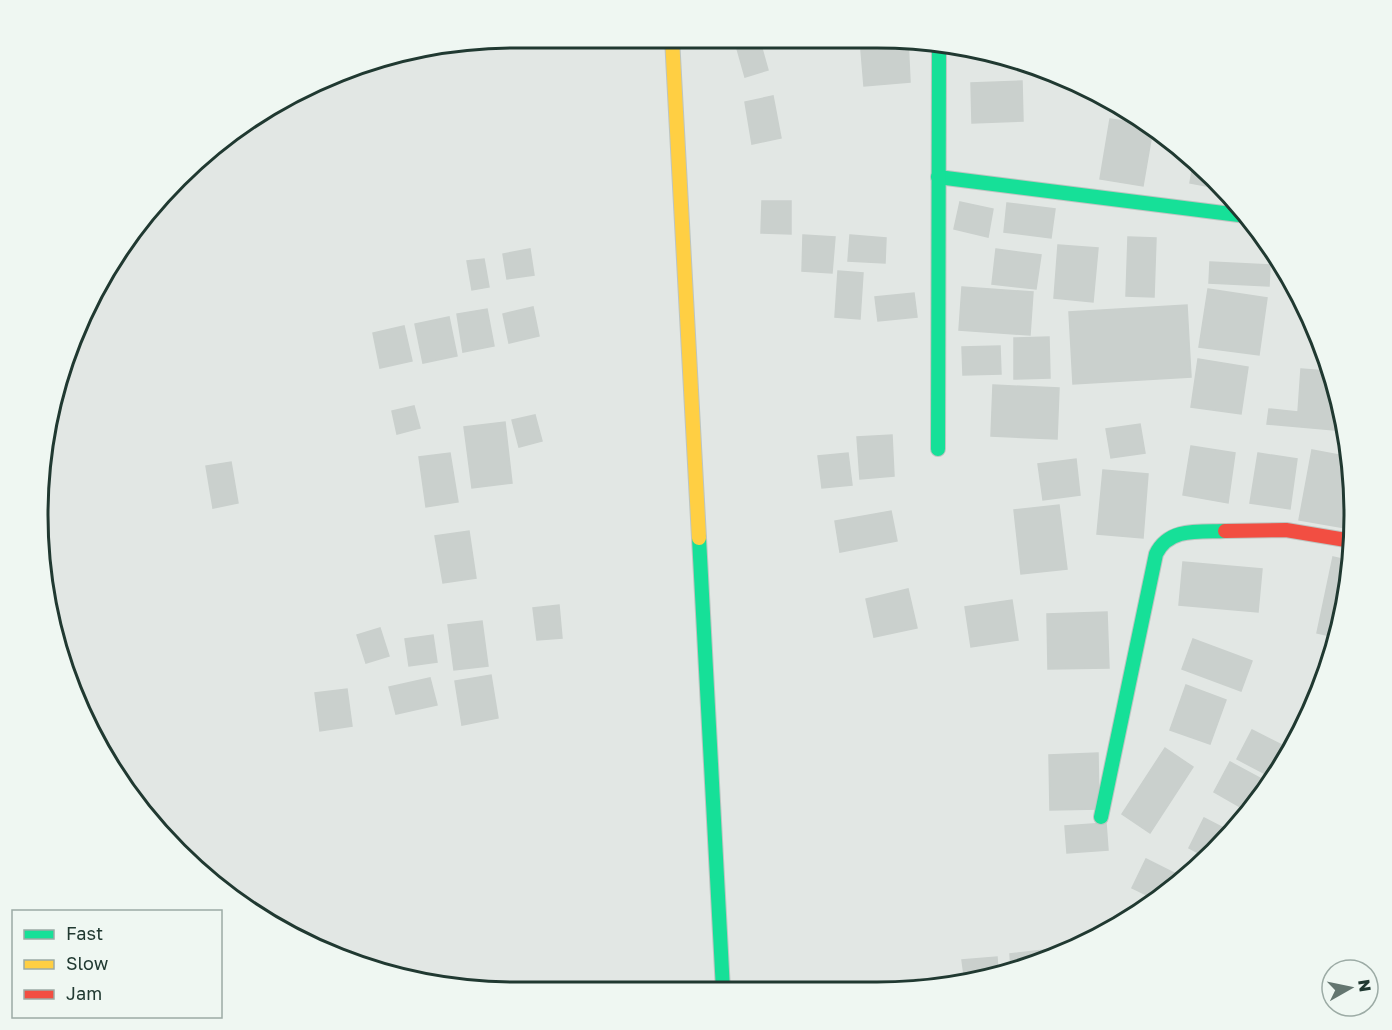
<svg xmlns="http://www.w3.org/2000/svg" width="1392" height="1030" font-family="'Golos Text',sans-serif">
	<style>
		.building { fill: #cad0cd; stroke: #cad0cd; stroke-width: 1.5 }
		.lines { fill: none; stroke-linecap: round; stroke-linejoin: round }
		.fast-casing { stroke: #bdc5c1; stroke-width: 16 }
		.slow-casing { stroke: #bdc5c1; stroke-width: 16 }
		.jam-casing { stroke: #bdc5c1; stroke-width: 16 }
		.fast { stroke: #16e098; stroke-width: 14 }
		.slow { stroke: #ffcf43; stroke-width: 14 }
		.jam { stroke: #f24e42; stroke-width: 14 }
		.rim { fill: none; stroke: #203931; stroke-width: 3 }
	</style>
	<rect width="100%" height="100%" fill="#e2e7e4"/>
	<g class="building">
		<polygon points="734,38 759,38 768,70 745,77"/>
		<polygon points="860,38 908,39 910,82 864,86"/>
		<polygon points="1022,81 1023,121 972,123 971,83"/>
		<polygon points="773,96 781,138 752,144 745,102"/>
		<polygon points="1110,119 1150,125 1153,128 1143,186 1100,179"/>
		<polygon points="1193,165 1217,188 1190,183"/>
		<polygon points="762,201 791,201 791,234 761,233"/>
		<polygon points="960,202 993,209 988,237 954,229"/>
		<polygon points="1007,203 1055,209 1051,238 1004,232"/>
		<polygon points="803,235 835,237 832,273 802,271"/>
		<polygon points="850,235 886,238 885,263 848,261"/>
		<polygon points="1128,237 1156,238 1154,297 1126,296"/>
		<polygon points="1058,245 1098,248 1093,302 1054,298"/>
		<polygon points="530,249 534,275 507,279 503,254"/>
		<polygon points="996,249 1041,255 1036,289 992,284"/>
		<polygon points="484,259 489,287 472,290 467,261"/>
		<polygon points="1210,262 1270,265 1269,286 1209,283"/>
		<polygon points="838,271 863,273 860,319 835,317"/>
		<polygon points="962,287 1033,292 1030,335 959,330"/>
		<polygon points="1208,289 1267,298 1259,355 1199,347"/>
		<polygon points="914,293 917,317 878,321 875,297"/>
		<polygon points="1187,305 1191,377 1073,384 1069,312"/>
		<polygon points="533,307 539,336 509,343 503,314"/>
		<polygon points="487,309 494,346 463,352 457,314"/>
		<polygon points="449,317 457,356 423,363 415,324"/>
		<polygon points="404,326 412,361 380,368 373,333"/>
		<polygon points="1049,337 1050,378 1014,379 1014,338"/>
		<polygon points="1000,346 1001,374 963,375 962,347"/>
		<polygon points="1198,359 1248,367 1241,414 1191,407"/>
		<polygon points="1301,369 1326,371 1325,384 1336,385 1345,431 1267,424 1269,409 1298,412"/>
		<polygon points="993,385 1059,388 1057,439 991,436"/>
		<polygon points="414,406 420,428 397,434 392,411"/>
		<polygon points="535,415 542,441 519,447 512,420"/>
		<polygon points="505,422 512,483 472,488 464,427"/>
		<polygon points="1140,424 1145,453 1111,458 1106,429"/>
		<polygon points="892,435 894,476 860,479 857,437"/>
		<polygon points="1191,446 1235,453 1228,503 1183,495"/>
		<polygon points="1312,450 1349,457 1353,484 1352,529 1299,520"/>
		<polygon points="450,453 458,502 426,507 419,457"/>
		<polygon points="848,453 852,485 822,488 818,456"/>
		<polygon points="1258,453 1297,459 1290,509 1250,503"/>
		<polygon points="1076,459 1080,495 1043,500 1038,464"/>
		<polygon points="231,462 238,503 213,508 206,466"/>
		<polygon points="1103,470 1148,474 1143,538 1097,534"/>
		<polygon points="1059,505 1067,569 1021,574 1014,510"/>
		<polygon points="891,511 897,541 840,552 835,521"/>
		<polygon points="469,531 476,578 443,583 435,536"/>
		<polygon points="1333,557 1351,561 1350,578 1336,637 1317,633"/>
		<polygon points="1183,562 1262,569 1258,612 1179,605"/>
		<polygon points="908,589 917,628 874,637 866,599"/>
		<polygon points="1012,600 1018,640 971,647 965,607"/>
		<polygon points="559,605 562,638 537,640 533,608"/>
		<polygon points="1107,612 1109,668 1048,669 1047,614"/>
		<polygon points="482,621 488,666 454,670 448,625"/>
		<polygon points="380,628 389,656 366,663 357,635"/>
		<polygon points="433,635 437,662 409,666 405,639"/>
		<polygon points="1193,639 1252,661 1241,691 1182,669"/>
		<polygon points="491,675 498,718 462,725 455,681"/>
		<polygon points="430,678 437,705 396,714 389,687"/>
		<polygon points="1186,685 1226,700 1210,744 1170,730"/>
		<polygon points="347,689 352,726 320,731 315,693"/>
		<polygon points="1252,730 1292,750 1273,778 1237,759"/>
		<polygon points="1165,748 1193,767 1150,833 1122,814"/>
		<polygon points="1098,753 1099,809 1050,810 1049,755"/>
		<polygon points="1230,762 1269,783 1249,812 1214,792"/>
		<polygon points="1204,818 1233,833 1206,857 1189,848"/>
		<polygon points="1106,823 1108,850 1067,853 1065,826"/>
		<polygon points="1146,859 1184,878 1167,894 1157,900 1132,888"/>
		<polygon points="1052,949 1053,958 1011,969 1010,954"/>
		<polygon points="997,957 998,973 965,982 962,960"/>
		<polygon points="918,979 919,989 876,989 875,984"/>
	</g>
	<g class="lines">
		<g class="fast-casing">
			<g id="fast">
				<polyline points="938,177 1247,216"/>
				<polyline points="938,449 939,44"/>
				<polyline points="699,538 723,990"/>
				<path d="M1101 817 1156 554C1169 527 1200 532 1225 531"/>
			</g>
		</g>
		<g class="slow-casing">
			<polyline id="slow" points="672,38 699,538"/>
		</g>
		<g class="jam-casing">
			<polyline id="jam" points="1225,531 1286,530 1352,541"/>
		</g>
		<use href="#fast" class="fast"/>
		<use href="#slow" class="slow"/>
		<use href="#jam" class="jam"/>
	</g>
	<path d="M0 0H1392V1030H0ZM515 48H877A467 467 0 0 1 1344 515V515A467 467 0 0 1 877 982H515A467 467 0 0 1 48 515V515A467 467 0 0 1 515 48Z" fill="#eff7f2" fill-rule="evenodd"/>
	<path class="rim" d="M515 48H877A467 467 0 0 1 1344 515V515A467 467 0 0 1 877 982H515A467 467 0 0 1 48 515V515A467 467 0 0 1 515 48Z"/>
	<rect x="12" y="910" width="210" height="108" fill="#eff7f2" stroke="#9caba5" stroke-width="1.5"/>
	<rect x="24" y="930" width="30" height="9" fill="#16e098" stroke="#9caba5" stroke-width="1.5"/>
	<text x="66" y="940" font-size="18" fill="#203931">Fast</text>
	<rect x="24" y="960" width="30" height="9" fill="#ffcf43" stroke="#9caba5" stroke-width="1.5"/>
	<text x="66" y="970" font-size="18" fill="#203931">Slow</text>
	<rect x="24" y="990" width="30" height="9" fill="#f24e42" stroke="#9caba5" stroke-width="1.5"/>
	<text x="66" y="1000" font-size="18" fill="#203931">Jam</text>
	<g transform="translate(1350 988) rotate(81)"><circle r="28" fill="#eff7f2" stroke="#9caba5" stroke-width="1.5"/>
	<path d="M0-4.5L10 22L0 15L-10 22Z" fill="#647670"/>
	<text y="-9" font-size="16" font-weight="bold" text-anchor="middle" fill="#203931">N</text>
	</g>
</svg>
